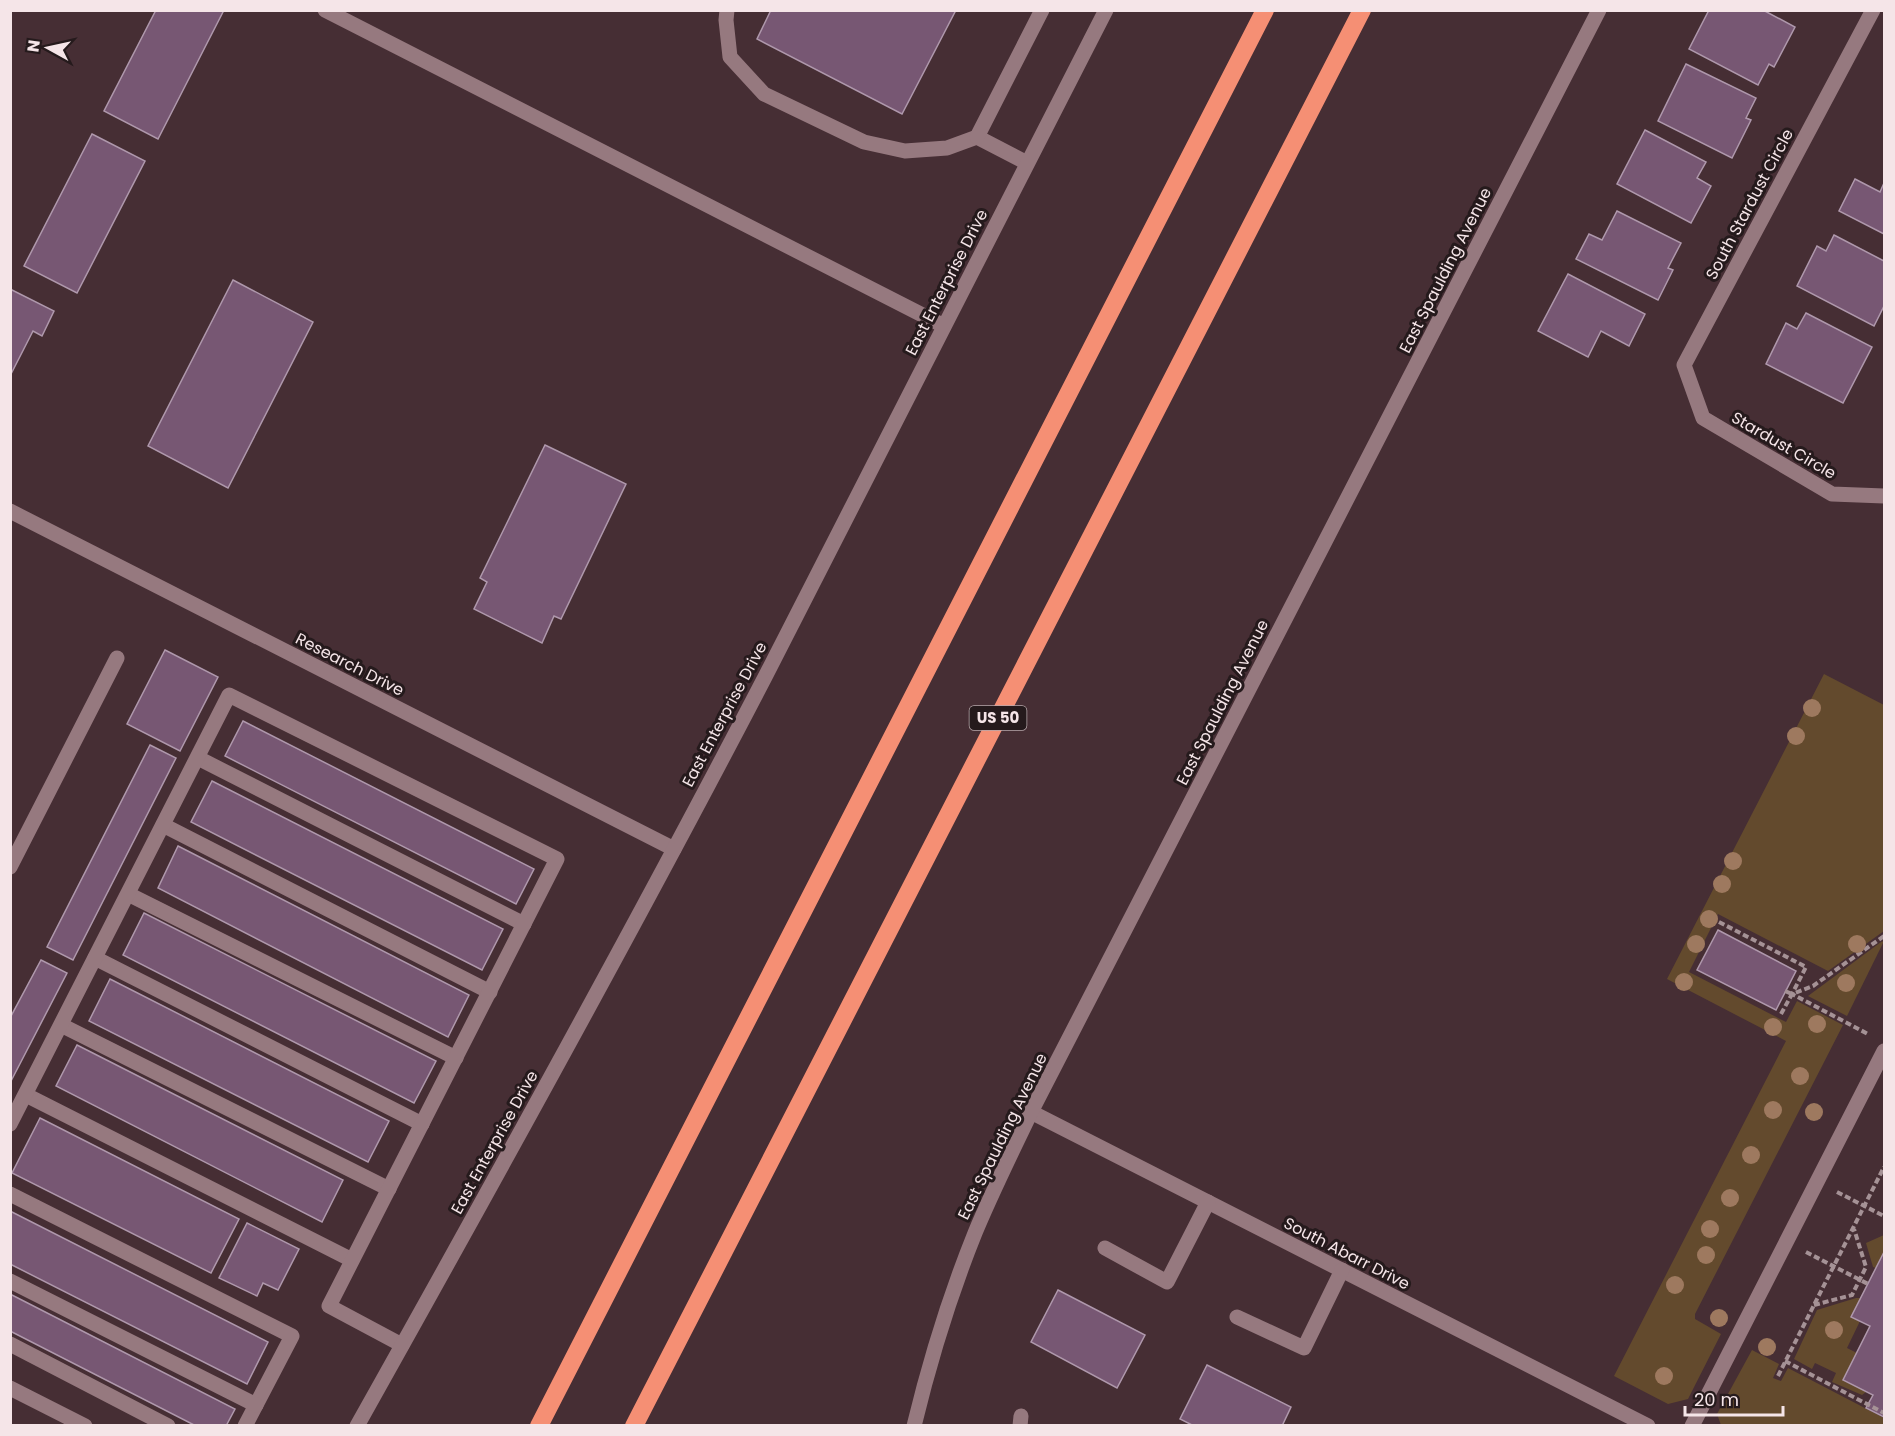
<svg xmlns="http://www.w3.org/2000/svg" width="1895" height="1436" font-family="Poppins,sans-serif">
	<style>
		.green { fill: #634a2d }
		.building { fill: #775773; stroke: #af98ac; stroke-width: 1.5 }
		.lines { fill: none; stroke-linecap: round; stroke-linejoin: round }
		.path { stroke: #a59296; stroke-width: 4; stroke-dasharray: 6 3; stroke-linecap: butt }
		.minor { stroke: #96797f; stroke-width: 15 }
		.highway { stroke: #f58f74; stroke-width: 18 }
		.tree { fill: #9e795f }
		.labels { text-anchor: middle; stroke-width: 6; stroke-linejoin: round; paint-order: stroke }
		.shield { fill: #251a1c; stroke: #b7a8ab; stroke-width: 1.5 }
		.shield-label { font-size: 15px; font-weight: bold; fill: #f5e5e8 }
		.street-label { font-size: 16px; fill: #f5e5e8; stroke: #251a1c }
	</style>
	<rect width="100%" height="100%" fill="#462e34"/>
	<g class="green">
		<polygon points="1824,674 1884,705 1884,931 1828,971 1718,914 1689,972 1786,1022 1797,1001 1843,1025 1695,1314 1695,1319 1721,1334 1688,1399 1668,1404 1614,1376 1786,1041 1667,979"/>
		<polygon points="1884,941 1847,1016 1808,996 1881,942"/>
		<polygon points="1884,1235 1884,1252 1876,1268 1873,1267 1866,1243"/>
		<polygon points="1856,1298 1860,1298 1860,1321 1847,1348 1857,1353 1843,1379 1866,1392 1862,1395 1832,1382 1836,1373 1815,1363 1812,1369 1794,1359 1817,1310"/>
		<polygon points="1752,1350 1779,1364 1773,1378 1781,1381 1788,1368 1884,1418 1884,1425 1721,1425 1717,1414"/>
	</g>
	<g class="building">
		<polygon points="156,10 224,10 158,139 104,111"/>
		<polygon points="771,10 956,10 902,114 757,39"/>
		<polygon points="1709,10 1763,10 1795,27 1774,67 1769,64 1758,85 1689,49"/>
		<polygon points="1686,64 1756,98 1746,118 1751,120 1732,158 1658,121"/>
		<polygon points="1645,130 1706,162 1697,178 1711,186 1691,223 1617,184"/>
		<polygon points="92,134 145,161 77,293 24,266"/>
		<polygon points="1855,179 1880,192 1884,183 1884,234 1839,211"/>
		<polygon points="1617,211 1681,243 1668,268 1673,270 1658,300 1576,259 1589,234 1602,240"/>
		<polygon points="1834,235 1884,261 1884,306 1874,326 1797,286 1817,246 1826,251"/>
		<polygon points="1568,274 1645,314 1629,346 1601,331 1588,357 1538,331"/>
		<polygon points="233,280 313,322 228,488 148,446"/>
		<polygon points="10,289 54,311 42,336 33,331 10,376"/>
		<polygon points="1806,313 1872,347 1843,403 1766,364 1786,323 1797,329"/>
		<polygon points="545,445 626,484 561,619 554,616 542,643 474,609 487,582 480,578"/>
		<polygon points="165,650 218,677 180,751 127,724"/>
		<polygon points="243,721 534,869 516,904 225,756"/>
		<polygon points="150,745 176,758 73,960 47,947"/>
		<polygon points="212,781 503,929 482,970 191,822"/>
		<polygon points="178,846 469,995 448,1037 158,888"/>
		<polygon points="144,913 436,1061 414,1103 123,955"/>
		<polygon points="1718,930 1796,971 1776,1010 1697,970"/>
		<polygon points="41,960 67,973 10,1083 10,1018"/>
		<polygon points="110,979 389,1121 368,1162 89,1021"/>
		<polygon points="77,1045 343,1180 322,1222 56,1086"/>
		<polygon points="40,1118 239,1219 211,1273 12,1173"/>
		<polygon points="10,1211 268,1342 247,1384 10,1264"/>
		<polygon points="247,1223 299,1249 278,1290 263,1283 257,1296 219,1278"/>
		<polygon points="1884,1252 1884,1417 1866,1408 1873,1395 1843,1380 1870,1326 1851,1317"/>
		<polygon points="1058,1290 1145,1335 1117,1388 1031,1342"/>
		<polygon points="10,1294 235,1409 226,1426 196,1426 10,1331"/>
		<polygon points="1207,1365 1291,1407 1282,1426 1194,1426 1180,1419"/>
	</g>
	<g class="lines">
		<g class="path">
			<polyline points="1719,922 1806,967 1792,994 1868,1034"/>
			<polyline points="1785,991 1792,994"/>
			<polyline points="1781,1014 1792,994 1813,986 1884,936"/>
			<polyline points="1837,1192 1884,1216"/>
			<polyline points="1806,1252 1868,1284"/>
			<polyline points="1814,1305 1852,1295 1866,1267 1854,1229"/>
			<polyline points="1785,1361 1884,1413"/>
			<polyline points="1778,1376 1884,1167"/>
		</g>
		<g class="minor">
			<polyline points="325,10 944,326"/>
			<polyline points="727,10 726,20 730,57 764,94 864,142 905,151 947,148 977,137 1027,163"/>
			<polyline points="1873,10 1684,365 1703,418 1832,494 1884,496"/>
			<polyline points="977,137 1042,10"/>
			<polyline points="10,511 674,849"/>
			<polyline points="198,758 524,924"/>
			<polyline points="163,825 490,992"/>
			<polyline points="10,867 117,658"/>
			<polyline points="128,894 456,1058"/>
			<polyline points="95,958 422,1124"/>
			<polyline points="61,1025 389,1189"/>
			<polyline points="26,1095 352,1260"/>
			<polyline points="1031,1112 1648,1426"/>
			<polyline points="10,1124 229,695 557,859 329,1306 402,1345"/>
			<polyline points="10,1194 292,1336 245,1426"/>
			<polyline points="1105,1248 1167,1282 1208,1202"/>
			<polyline points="10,1281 256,1405"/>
			<polyline points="1237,1317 1304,1348 1342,1270"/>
			<polyline points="10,1344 168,1426"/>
			<polyline points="10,1388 85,1426"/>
			<path d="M357 1426C496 1178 634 929 765 677 880 455 992 232 1106 10"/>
			<path d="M914 1426C930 1360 950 1295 975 1233 992 1192 1012 1152 1031 1112L1599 10"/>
			<polyline points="1020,1426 1021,1416"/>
			<polyline points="1692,1426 1884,1051"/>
		</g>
		<g class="highway">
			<polyline points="539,1426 1265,10"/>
			<polyline points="634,1426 1362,10"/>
		</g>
	</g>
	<g class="tree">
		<circle cx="1812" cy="708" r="9"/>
		<circle cx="1796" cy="736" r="9"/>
		<circle cx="1733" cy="861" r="9"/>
		<circle cx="1722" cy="884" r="9"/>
		<circle cx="1709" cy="919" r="9"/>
		<circle cx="1696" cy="944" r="9"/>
		<circle cx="1857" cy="944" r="9"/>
		<circle cx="1684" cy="982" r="9"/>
		<circle cx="1846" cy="983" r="9"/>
		<circle cx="1817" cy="1024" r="9"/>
		<circle cx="1773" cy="1027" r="9"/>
		<circle cx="1800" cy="1076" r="9"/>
		<circle cx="1773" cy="1110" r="9"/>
		<circle cx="1814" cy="1112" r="9"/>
		<circle cx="1751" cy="1155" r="9"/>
		<circle cx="1730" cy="1198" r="9"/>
		<circle cx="1710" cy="1229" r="9"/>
		<circle cx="1706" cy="1255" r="9"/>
		<circle cx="1675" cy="1285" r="9"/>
		<circle cx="1719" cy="1318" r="9"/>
		<circle cx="1834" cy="1330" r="9"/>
		<circle cx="1767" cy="1347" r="9"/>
		<circle cx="1664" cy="1376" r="9"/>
	</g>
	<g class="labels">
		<rect class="shield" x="969.5" y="706" width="57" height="24" rx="4.5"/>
		<g class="shield-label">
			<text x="998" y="723">US 50</text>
		</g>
		<g class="street-label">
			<text transform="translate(1749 204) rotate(-62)" y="6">South Stardust Circle</text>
			<text transform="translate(1445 270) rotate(-63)" y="6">East Spaulding Avenue</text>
			<text transform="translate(946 282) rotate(-63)" y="6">East Enterprise Drive</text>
			<text transform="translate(1784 445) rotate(30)" y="6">Stardust Circle</text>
			<text transform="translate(350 664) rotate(27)" y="6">Research Drive</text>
			<text transform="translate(1222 702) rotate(-63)" y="6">East Spaulding Avenue</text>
			<text transform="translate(724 714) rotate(-62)" y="6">East Enterprise Drive</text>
			<text transform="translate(1002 1136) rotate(-64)" y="6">East Spaulding Avenue</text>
			<text transform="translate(494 1142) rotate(-61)" y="6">East Enterprise Drive</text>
			<text transform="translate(1347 1253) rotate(27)" y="6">South Abarr Drive</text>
		</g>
	</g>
	<rect width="1895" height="1436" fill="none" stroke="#f5e5e8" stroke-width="24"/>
	<g transform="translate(48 48) rotate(278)" stroke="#251a1c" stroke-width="4.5" paint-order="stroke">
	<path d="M0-4.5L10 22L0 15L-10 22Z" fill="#f5e5e8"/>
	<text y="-9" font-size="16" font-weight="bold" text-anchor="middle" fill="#f5e5e8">N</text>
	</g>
	<path d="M1685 1406v9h98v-9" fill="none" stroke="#f5e5e8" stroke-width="3"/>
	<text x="1694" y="1406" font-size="18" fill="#f5e5e8" stroke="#251a1c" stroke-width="4.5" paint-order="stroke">20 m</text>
</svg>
